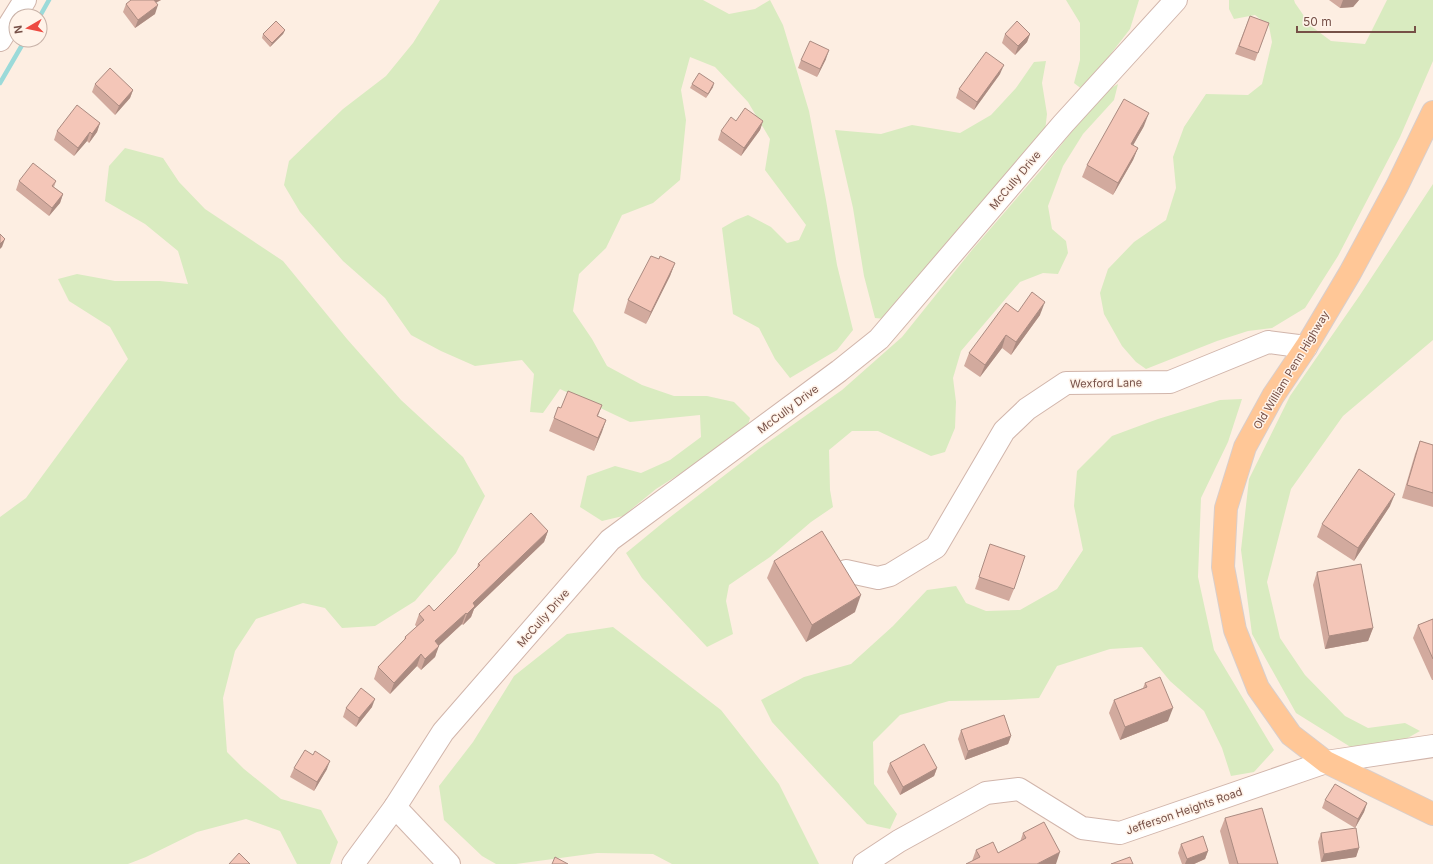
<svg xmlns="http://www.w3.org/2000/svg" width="1433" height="864" font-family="Inter,sans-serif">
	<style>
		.green { fill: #d9ebc0 }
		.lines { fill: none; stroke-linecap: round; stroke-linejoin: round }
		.stream { stroke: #9bdad9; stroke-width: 4.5 }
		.minor-casing { stroke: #d1b5ab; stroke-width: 24 }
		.major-casing { stroke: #d9cecb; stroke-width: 24 }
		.minor { stroke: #fff; stroke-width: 22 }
		.major { stroke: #ffc797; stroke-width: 22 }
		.wall { fill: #d2aa9e }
		.shaded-wall { fill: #ab8b81 }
		.building { fill: #f4c6b8; stroke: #ab8b81 }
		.labels { text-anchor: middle; stroke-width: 3; stroke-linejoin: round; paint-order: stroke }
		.street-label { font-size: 11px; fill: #765047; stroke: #fff3e9 }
	</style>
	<rect width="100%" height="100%" fill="#fdeee2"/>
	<g class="green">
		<polygon points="440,0 703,0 729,14 755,9 770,0 783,25 809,111 826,200 837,265 853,330 837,350 790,378 775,359 759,328 733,314 722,228 736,220 748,215 771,227 787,243 799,240 806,225 765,170 770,139 748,102 715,67 690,57 681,90 686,120 680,180 653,203 622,215 606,248 579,274 573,311 592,339 607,366 642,385 674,396 707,396 734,402 750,418 746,432 656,489 623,516 602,521 580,507 587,476 615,466 641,473 670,460 701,437 700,415 630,422 560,389 543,413 530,412 534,374 522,360 475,366 441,351 411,335 385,298 343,261 300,212 284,185 289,161 343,109 386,76 413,43"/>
		<polygon points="1066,0 1139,0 1130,29 1083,90 1074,83 1080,60 1080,23"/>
		<polygon points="1229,0 1294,0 1295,3 1311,26 1331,41 1365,44 1387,0 1433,0 1433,61 1400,137 1338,256 1305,308 1272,328 1248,331 1217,341 1146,369 1136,362 1122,346 1104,314 1100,293 1108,269 1134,242 1166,220 1176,188 1173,157 1184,127 1206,94 1248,95 1262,84 1272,42 1269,26 1255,15 1234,19 1229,9"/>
		<polygon points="1046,61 1042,83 1047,114 1045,131 885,319 875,318 864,276 853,208 835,130 881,134 912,125 960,133 991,115 1016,88 1034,62"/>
		<polygon points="1118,84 1114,100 1083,134 1063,166 1048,206 1052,229 1066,241 1068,253 1058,274 1043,273 1020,282 961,351 953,378 956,402 955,428 945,452 931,456 878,431 852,431 829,450 830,490 833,507 811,522 770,557 729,585 726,601 733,634 707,647 642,578 626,553 665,521 760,448 842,390 902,337 972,250 1042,169 1081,120 1099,95"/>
		<polygon points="125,148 163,158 179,182 205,209 283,261 347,339 401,400 463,457 485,496 456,553 415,601 375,626 342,628 325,608 303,603 256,619 235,651 223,698 227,752 244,769 281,799 321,810 338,842 330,864 297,864 280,831 246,819 197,832 146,857 128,864 0,864 0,517 26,498 128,359 110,327 69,301 58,279 77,274 115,281 160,281 188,284 178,251 145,224 105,201 109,166"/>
		<polygon points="1433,184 1433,340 1343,416 1291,489 1267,582 1280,638 1305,675 1345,716 1368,728 1405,723 1420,731 1404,740 1357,751 1296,713 1252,634 1241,550 1249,479 1290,396 1360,295"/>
		<polygon points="1242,399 1228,442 1201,498 1198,577 1214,650 1274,750 1254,772 1231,776 1222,748 1204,711 1170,681 1142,647 1110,649 1057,666 1039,698 1005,700 949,701 900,715 873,742 874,784 897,814 890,829 867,824 820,774 772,722 761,700 804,677 851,664 893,626 927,590 956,586 966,603 986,611 1020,610 1057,589 1083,550 1074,506 1077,471 1112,436 1158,419 1220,400"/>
		<polygon points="613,627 721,710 779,784 819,864 672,864 653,854 597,853 516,864 496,864 482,856 444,820 439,786 473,742 514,676 567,634"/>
	</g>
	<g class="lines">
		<g class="stream">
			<polyline points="40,16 49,0"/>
			<polyline points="0,83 25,40"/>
		</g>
		<g class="minor-casing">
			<g id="minor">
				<polyline points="0,40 25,0"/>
				<polyline points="846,571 878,578 890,575 936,547 1004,431 1027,409 1066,383 1170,382 1268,342 1306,347"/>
				<polyline points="395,807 449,864"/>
				<polyline points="353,864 395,807 443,732 610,540 839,371 879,339 1063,124 1176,0"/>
				<polyline points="864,864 899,841 986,793 1019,789 1082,828 1120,833 1326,762 1433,746"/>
			</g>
		</g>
		<g class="major-casing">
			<polyline id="major" points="1433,112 1397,186 1350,273 1306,347 1273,396 1245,447 1226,508 1223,567 1235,630 1258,688 1291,735 1326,762 1433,814"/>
		</g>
		<use href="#minor" class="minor"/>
		<use href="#major" class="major"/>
	</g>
	<g class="wall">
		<polygon points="131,0 161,0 156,3 155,14 135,28 123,12 126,4"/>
		<polygon points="1329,0 1359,0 1353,7 1340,8"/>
		<polygon points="1250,16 1269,23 1255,61 1235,54"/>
		<polygon points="285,30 283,34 270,47 262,38 263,34"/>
		<polygon points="1005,34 1030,34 1027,42 1015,55 1002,43"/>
		<polygon points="826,59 817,77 798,68 801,60"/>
		<polygon points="1000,74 974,110 956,98 959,89"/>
		<polygon points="95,84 133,90 130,98 115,115 92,92"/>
		<polygon points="692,84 713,87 706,98 690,88"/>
		<polygon points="736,121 763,121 760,130 741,156 718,140 721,131"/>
		<polygon points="100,123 97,132 89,143 87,141 74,156 54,140 57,131"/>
		<polygon points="1144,126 1133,145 1138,148 1133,160 1113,195 1082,177 1087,165"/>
		<polygon points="19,181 56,181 54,187 63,194 60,203 49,216 16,190"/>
		<polygon points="659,259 675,263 670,276 646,324 624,313 628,300"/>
		<polygon points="1018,312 1040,315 1011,355 1002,348 980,377 964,366 969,353"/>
		<polygon points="602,405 598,416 606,420 594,451 549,431 554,418 561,408"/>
		<polygon points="1420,441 1433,445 1433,507 1402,498 1415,454"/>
		<polygon points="1390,506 1354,561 1317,537 1322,524"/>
		<polygon points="548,531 544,542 474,609 471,617 463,625 462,624 438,646 435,657 421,670 417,666 390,694 374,679 378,667 404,640 405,637 417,627 415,625 419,614 434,611 477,568 478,564"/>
		<polygon points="986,557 1014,589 1009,601 975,589"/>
		<polygon points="774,561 855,612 806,642 767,578"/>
		<polygon points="1317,572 1373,628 1368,641 1325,649 1313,585"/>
		<polygon points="1433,619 1433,680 1432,680 1413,638 1418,625"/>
		<polygon points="1145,683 1168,721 1120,740 1109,713 1114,700 1143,688"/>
		<polygon points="372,707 356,727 343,717 346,708"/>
		<polygon points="961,730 1011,736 1008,744 965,760 958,739"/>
		<polygon points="890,763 937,768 934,776 900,795 887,772"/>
		<polygon points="294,768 327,769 314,791 290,777"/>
		<polygon points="1325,800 1367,803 1364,812 1355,828 1322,808"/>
		<polygon points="1225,818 1278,864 1229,864 1220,831"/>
		<polygon points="1023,833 1056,864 972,861 976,850 998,853 1020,842"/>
		<polygon points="1321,833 1359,848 1356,857 1321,862 1318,842"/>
		<polygon points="1181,844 1208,851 1205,859 1194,864 1182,864 1178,853"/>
	</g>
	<g class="shaded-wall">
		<polygon points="150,0 161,0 148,6"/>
		<polygon points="1343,0 1359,0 1353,7 1340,8"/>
		<polygon points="158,5 155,14 135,28 138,20"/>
		<polygon points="285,30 283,34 270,47 272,43"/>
		<polygon points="1030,34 1027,42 1015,55 1018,46"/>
		<polygon points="829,50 826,59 817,77 820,69"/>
		<polygon points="1004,65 1000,74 974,110 977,102"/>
		<polygon points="714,83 713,87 706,98 708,94"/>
		<polygon points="133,90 130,98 115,115 119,106"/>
		<polygon points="1149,113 1144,126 1127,156 1131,144"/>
		<polygon points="763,121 760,130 741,156 744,148"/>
		<polygon points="100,123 97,132 89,143 92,134"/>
		<polygon points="90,132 87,141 74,156 78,148"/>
		<polygon points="1138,148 1133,160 1113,195 1118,183"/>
		<polygon points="63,194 60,203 49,216 52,208"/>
		<polygon points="5,239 2,247 0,249 0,244"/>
		<polygon points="675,263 670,276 646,324 651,312"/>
		<polygon points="1045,302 1040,315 1011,355 1016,342"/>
		<polygon points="1006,335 1002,348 980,377 985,365"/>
		<polygon points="606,420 602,432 594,451 598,438"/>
		<polygon points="1395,494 1390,506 1354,561 1358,548"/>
		<polygon points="548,531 544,542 474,609 471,617 463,625 467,614 473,603"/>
		<polygon points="861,595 855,612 806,642 812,625"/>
		<polygon points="466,613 462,624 431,653 435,641"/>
		<polygon points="1373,628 1368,641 1325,649 1329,636"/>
		<polygon points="439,646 435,657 421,670 425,659"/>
		<polygon points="421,654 417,666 390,694 394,683"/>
		<polygon points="375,699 372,707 356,727 359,718"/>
		<polygon points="1173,708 1168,721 1120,740 1125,727"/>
		<polygon points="1011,736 1008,744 965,760 968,751"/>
		<polygon points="330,761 327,769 314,791 317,782"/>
		<polygon points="937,768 934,776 900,795 903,787"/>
		<polygon points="1367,803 1364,812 1355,828 1358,819"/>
		<polygon points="1359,848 1356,857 1321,862 1324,854"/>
		<polygon points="1208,851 1205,859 1194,864 1185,864 1187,859"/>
		<polygon points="1060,852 1056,864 1037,864"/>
	</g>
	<g class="building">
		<polygon points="131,0 154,0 158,5 138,20 126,4"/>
		<polygon points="1250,16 1269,23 1258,53 1239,46"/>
		<polygon points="276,21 285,30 272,43 263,34"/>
		<polygon points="1017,21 1030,34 1018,46 1005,34"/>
		<polygon points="810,41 829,50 820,69 801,60"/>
		<polygon points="986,52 1004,65 977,102 959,89"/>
		<polygon points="110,68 133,90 119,106 95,84"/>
		<polygon points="699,73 714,83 708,94 692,84"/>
		<polygon points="1124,99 1149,113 1131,144 1138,148 1118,183 1087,165"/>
		<polygon points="77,105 100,123 92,134 90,132 78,148 57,131"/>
		<polygon points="745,108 763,121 744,148 721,131 731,117 736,121"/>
		<polygon points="33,163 56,181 52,186 63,194 52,208 19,181"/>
		<polygon points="0,234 5,239 0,244"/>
		<polygon points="651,256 659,259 660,256 675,263 651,312 628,300"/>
		<polygon points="1032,292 1045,302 1016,342 1006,335 985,365 969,353 1006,303 1018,312"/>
		<polygon points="568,391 602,405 597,416 606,420 598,438 554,418 558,407 561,408"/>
		<polygon points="1420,441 1433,445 1433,493 1407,485"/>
		<polygon points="1359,469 1395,494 1358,548 1322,524"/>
		<polygon points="531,513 548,531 473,603 475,606 467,614 466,613 435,641 439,646 425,659 421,654 394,683 378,667 406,638 405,637 424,620 419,614 429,605 434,611 480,565 478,564"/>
		<polygon points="822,531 861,595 812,625 774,561"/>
		<polygon points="990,544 1025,556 1014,589 979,577"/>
		<polygon points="1361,564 1373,628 1329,636 1317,572"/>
		<polygon points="1433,619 1433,659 1418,625"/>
		<polygon points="1160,677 1173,708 1125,727 1114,700 1147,687 1145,683"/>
		<polygon points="361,688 375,699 359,718 346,708"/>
		<polygon points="1004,715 1011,736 968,751 961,730"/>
		<polygon points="924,744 937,768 903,787 890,763"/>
		<polygon points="305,750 313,755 315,751 330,761 317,782 294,768"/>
		<polygon points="1335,784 1367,803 1358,819 1325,800"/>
		<polygon points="1262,808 1278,864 1238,864 1225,818"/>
		<polygon points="1044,822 1060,852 1037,864 966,864 980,857 976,850 993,842 998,853 1026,838 1023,833"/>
		<polygon points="1356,828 1359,848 1324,854 1321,833"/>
		<polygon points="1203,836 1208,851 1187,859 1181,844"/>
		<polygon points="239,853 250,864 229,864"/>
		<polygon points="555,857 568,864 552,864"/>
		<polygon points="1130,857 1133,864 1111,864"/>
	</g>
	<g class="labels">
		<g class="street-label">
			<text transform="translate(1015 180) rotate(-50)" y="4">McCully Drive</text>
			<text transform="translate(1291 370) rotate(-59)" y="4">Old William Penn Highway</text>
			<text transform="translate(1106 383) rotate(-1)" y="4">Wexford Lane</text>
			<text transform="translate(788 409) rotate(-37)" y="4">McCully Drive</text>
			<text transform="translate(543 618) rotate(-49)" y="4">McCully Drive</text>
			<text transform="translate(1184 811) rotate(-19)" y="4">Jefferson Heights Road</text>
		</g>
	</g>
	<g transform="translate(28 28) rotate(261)"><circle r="19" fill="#fff3e9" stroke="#c8b2a8"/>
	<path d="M0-3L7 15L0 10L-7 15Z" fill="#ed4a41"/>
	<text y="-6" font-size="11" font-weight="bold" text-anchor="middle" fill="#765047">N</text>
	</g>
	<path d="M1297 26v6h118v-6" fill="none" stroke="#765047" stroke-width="2"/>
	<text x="1303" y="26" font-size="12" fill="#765047" stroke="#fff3e9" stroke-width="3" paint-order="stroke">50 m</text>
</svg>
